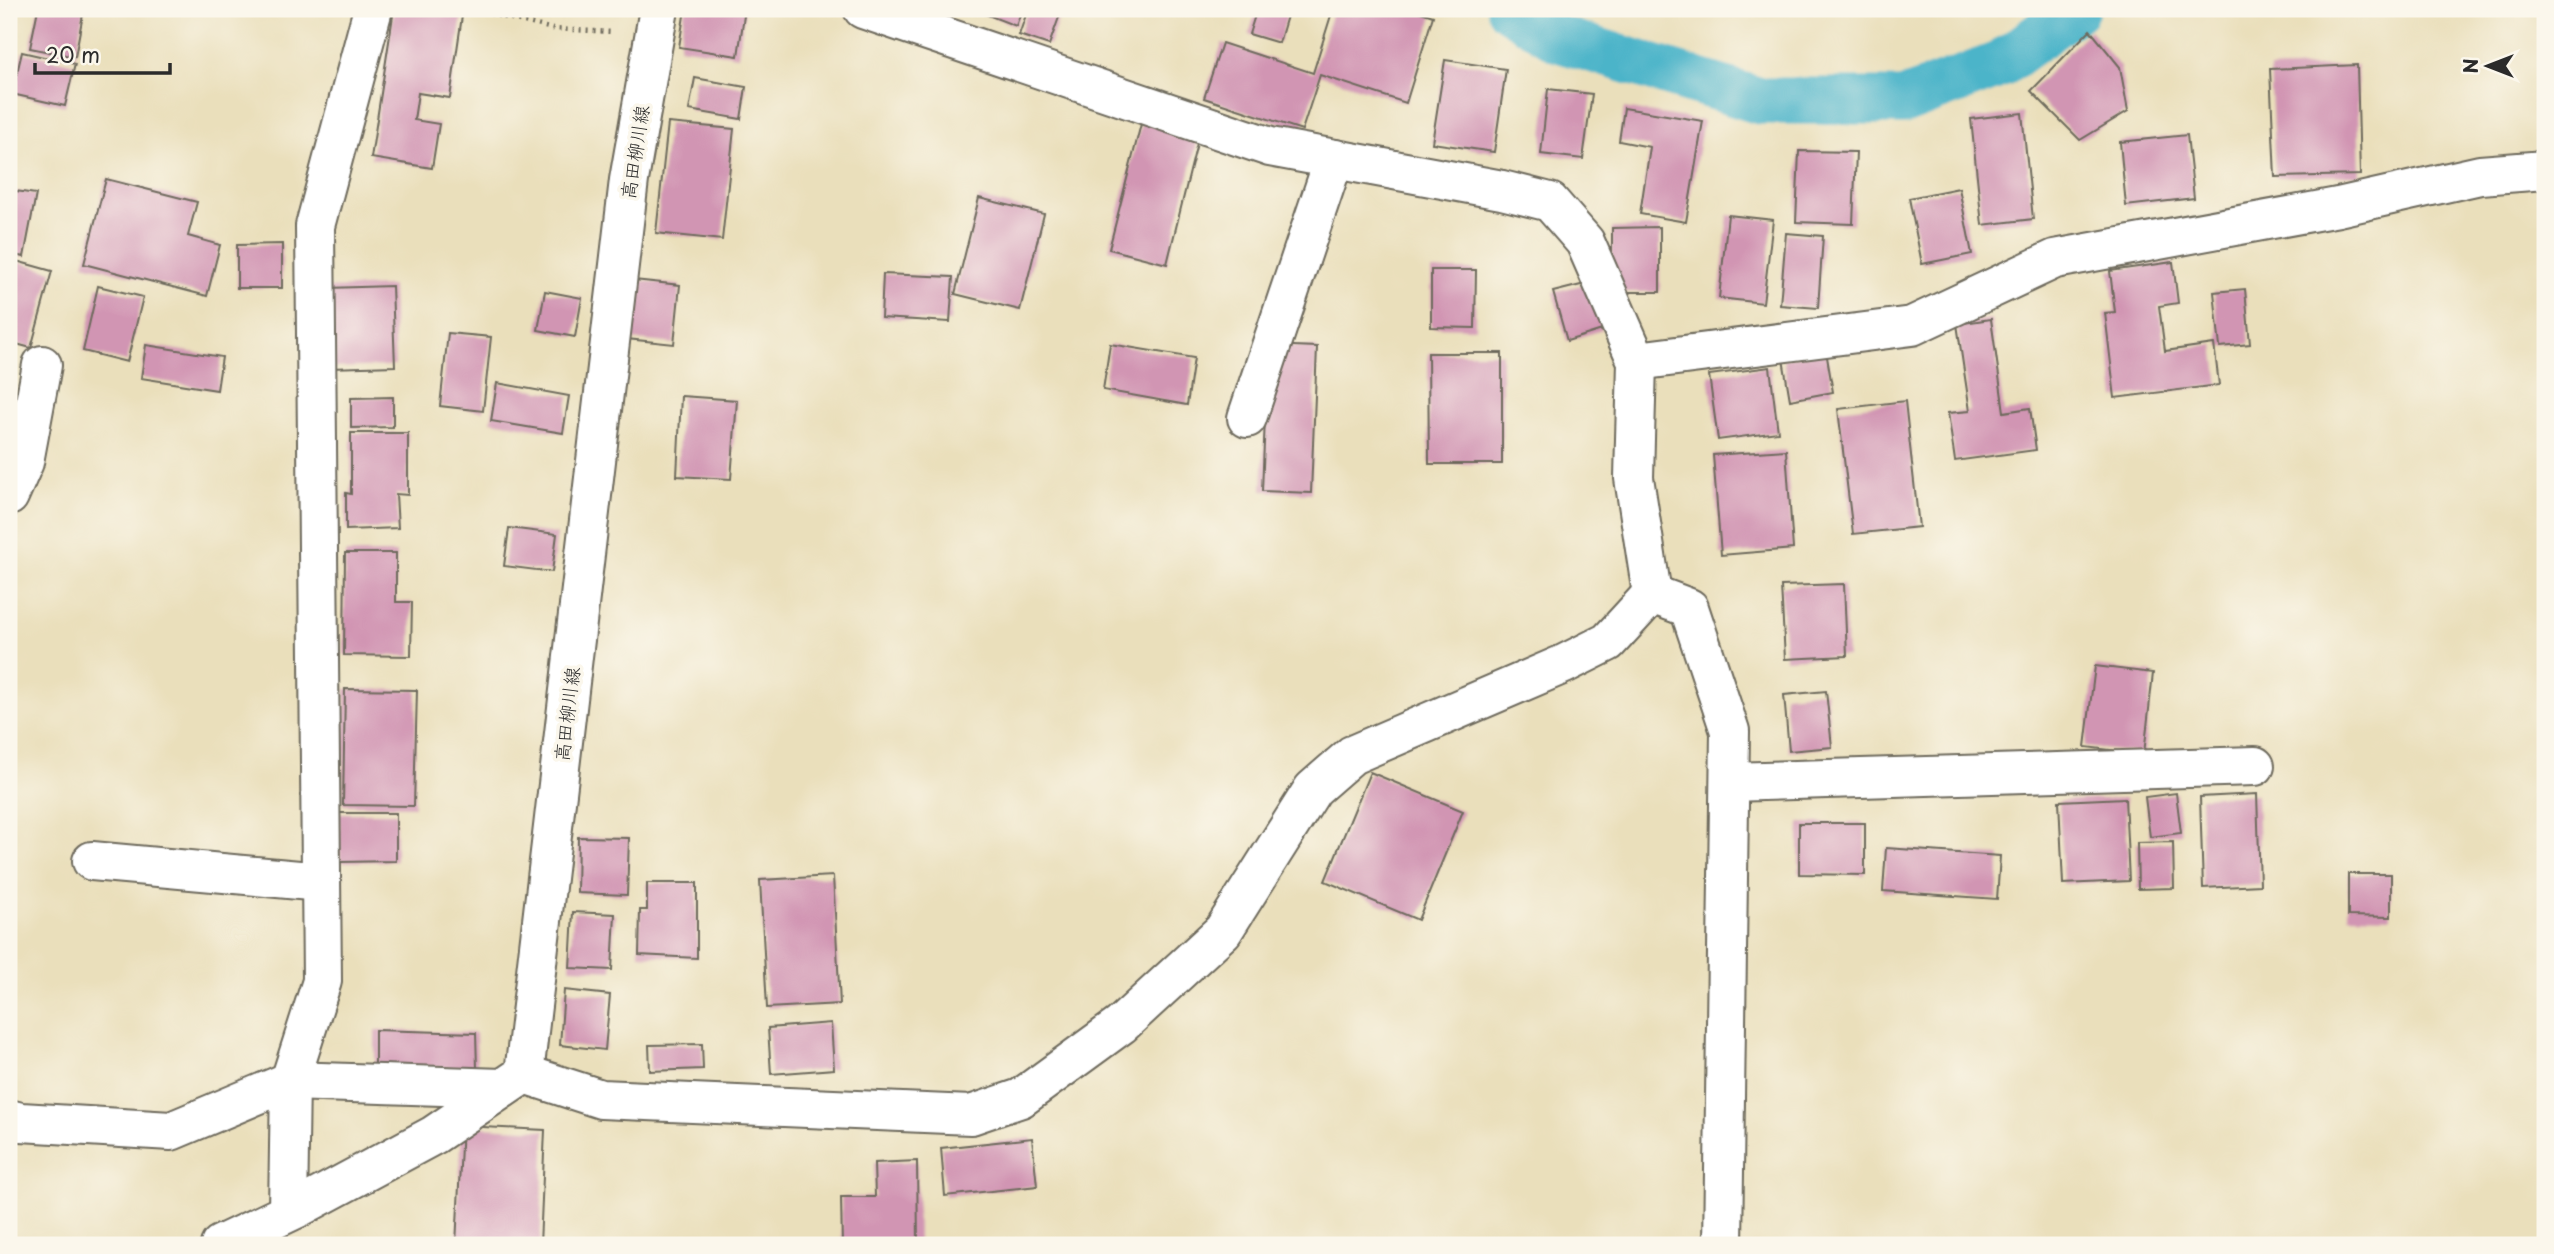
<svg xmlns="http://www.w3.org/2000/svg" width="2554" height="1254" font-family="'Playpen Sans','Klee One',sans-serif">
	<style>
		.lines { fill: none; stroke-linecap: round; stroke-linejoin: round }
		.canal { stroke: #4bb4c9; stroke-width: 47 }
		.building { fill: #d195b3 }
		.street-casing { stroke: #6e6a5d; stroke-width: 42 }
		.secondary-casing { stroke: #6e6a5d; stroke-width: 42 }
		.path { stroke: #6e6a5d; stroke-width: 4.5; stroke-dasharray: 2 5; stroke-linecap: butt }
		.street { stroke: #fff; stroke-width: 38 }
		.secondary { stroke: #fff; stroke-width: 38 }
		.labels { text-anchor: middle; stroke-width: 7; stroke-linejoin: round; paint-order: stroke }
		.street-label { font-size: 19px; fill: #2b2b2b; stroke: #fbf7ec }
	</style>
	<rect width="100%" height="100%" fill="#fbf7ec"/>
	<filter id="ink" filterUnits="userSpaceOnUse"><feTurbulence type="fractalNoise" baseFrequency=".0143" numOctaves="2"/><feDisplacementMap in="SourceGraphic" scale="14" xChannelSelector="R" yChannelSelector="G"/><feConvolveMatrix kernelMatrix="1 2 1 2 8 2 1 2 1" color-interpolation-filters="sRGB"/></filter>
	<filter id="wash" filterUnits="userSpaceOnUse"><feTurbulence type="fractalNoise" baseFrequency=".00686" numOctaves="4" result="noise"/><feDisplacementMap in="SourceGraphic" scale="28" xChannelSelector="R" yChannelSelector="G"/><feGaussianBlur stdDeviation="1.57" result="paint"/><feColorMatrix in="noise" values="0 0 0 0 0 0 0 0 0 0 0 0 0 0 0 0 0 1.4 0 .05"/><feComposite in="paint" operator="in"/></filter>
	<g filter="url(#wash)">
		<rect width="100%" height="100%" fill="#eadfbb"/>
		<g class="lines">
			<polyline class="canal" points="1510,9 1559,39 1760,101 1903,101 2001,64 2076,9"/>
		</g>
		<g id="blocks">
			<g class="building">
				<polygon points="38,9 84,9 75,57 30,48"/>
				<polygon points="394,9 411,9 462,16 450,98 418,93 414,120 439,124 432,168 371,158"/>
				<polygon points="685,9 745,9 738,56 679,47"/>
				<polygon points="987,9 1022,9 1016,26 985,14"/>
				<polygon points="1028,9 1062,9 1049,45 1019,35"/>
				<polygon points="1257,9 1289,9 1279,43 1249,34"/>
				<polygon points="1333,9 1412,9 1433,16 1406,103 1320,75 1302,130 1204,98 1222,43 1313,73"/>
				<polygon points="2090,30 2120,67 2128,111 2080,140 2031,91"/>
				<polygon points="22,52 75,64 65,106 12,94"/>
				<polygon points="1445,60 1506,69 1494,152 1432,143"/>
				<polygon points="2357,65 2360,175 2275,177 2270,69"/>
				<polygon points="695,78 746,87 741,119 689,110"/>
				<polygon points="1548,89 1592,94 1583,159 1541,154"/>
				<polygon points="1624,108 1703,121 1686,222 1640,214 1650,147 1619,141"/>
				<polygon points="2022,113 2033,219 1982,225 1971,119"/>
				<polygon points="1142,120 1199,135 1167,264 1109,249"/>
				<polygon points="668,123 734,129 722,240 656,233"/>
				<polygon points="2187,135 2194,198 2126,206 2120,142"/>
				<polygon points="1799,151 1856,152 1853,224 1796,222"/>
				<polygon points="106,179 197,202 188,236 220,245 207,296 84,264"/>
				<polygon points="1959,188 1972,254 1922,264 1909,198"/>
				<polygon points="9,190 36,194 24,257 9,254"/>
				<polygon points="979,198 1044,214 1020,310 955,294"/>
				<polygon points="1728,215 1773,220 1763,303 1719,298"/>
				<polygon points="1660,227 1660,292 1612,292 1612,228"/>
				<polygon points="1786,233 1823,236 1818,308 1780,305"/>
				<polygon points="282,244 282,288 237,288 237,245"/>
				<polygon points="9,259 52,271 31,348 9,342"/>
				<polygon points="2173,262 2178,303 2159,306 2165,351 2214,344 2219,385 2115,398 2105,313 2115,312 2110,271"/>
				<polygon points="1431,270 1476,270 1475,328 1431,327"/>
				<polygon points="883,274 953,277 950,322 881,318"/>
				<polygon points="634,280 680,285 674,344 627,339"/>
				<polygon points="1589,283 1602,330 1567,341 1553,292"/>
				<polygon points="98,286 143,297 127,362 83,351"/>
				<polygon points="392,286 395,366 330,368 327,288"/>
				<polygon points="2245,289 2250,344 2220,347 2214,292"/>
				<polygon points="545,291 582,298 575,337 538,330"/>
				<polygon points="1991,319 2004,412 2030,408 2036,450 1955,461 1948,413 1970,411 1957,324"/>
				<polygon points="448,333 491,337 483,411 440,406"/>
				<polygon points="1110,344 1194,358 1187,405 1103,390"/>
				<polygon points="146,345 222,357 217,390 141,378"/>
				<polygon points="1268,345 1317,347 1311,493 1262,491"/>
				<polygon points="1826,351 1833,392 1790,400 1783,359"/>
				<polygon points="1428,353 1502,353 1502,464 1429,464"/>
				<polygon points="1770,367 1778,432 1718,440 1709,375"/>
				<polygon points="497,383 569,396 563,433 491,421"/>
				<polygon points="681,396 737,400 731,479 677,476"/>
				<polygon points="393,397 393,427 351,428 351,398"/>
				<polygon points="1905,401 1919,527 1853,534 1838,409"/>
				<polygon points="351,433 408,433 408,495 396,494 398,528 346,530 346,493 351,494"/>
				<polygon points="1786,450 1793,549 1721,555 1713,455"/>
				<polygon points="509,528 557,534 552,572 504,566"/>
				<polygon points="345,553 396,553 396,602 412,602 411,656 344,655"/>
				<polygon points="1844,584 1847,656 1785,659 1781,586"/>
				<polygon points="2095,666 2153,673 2144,754 2085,747"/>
				<polygon points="345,689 417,690 414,806 343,805"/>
				<polygon points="1826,691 1832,747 1789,751 1784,695"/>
				<polygon points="1370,772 1463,811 1418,920 1325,881"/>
				<polygon points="2176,793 2181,833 2150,837 2145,797"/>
				<polygon points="2257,794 2260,885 2203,888 2200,797"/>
				<polygon points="2125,798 2129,881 2063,884 2059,801"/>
				<polygon points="339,813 396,813 396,861 340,862"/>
				<polygon points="1799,823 1865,823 1865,875 1799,874"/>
				<polygon points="578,837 629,838 627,895 577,893"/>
				<polygon points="2173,842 2174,888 2138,889 2137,843"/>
				<polygon points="1886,848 2000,856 1997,899 1883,891"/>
				<polygon points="2348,874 2391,874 2391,917 2348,916"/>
				<polygon points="833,876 840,1004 767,1008 760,880"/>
				<polygon points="647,883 697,883 697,958 639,955 640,910 647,910"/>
				<polygon points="573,912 615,914 612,970 570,968"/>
				<polygon points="564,990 610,995 605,1050 560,1045"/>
				<polygon points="831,1023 834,1069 771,1074 768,1028"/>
				<polygon points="375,1030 476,1033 477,1069 375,1065"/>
				<polygon points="702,1044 703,1069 650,1071 649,1045"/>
				<polygon points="462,1126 545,1130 540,1245 456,1245"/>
				<polygon points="1032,1138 1037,1186 945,1196 941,1148"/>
				<polygon points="917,1161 918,1245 842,1245 841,1197 875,1197 874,1163"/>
			</g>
		</g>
	</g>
	<g filter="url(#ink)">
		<use href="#blocks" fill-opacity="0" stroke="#6e6a5d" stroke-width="2"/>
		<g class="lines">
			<g class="street-casing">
				<g id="street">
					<polyline points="863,9 1270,147 1502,190 1550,202 1585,242 1637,361 1634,478 1652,594"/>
					<polyline points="1637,361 1912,326 2055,259 2338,207 2480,175 2545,170"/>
					<polyline points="1247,418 1334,159"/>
					<polyline points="9,496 24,462 42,365"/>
					<polyline points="1652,594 1689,608 1730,731 1723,1245"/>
					<polyline points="1730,782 2255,766"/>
					<polyline points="92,861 321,882"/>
					<polyline points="524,1074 601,1099 971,1115 1021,1098 1121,1025 1223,931 1313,789 1352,755 1564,664 1608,642 1652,594"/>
					<polyline points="9,1119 21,1122 171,1131 290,1081 503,1088"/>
					<polyline points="288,1212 290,1081 322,981 315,226 373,9"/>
				</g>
			</g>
			<g class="secondary-casing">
				<polyline id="secondary" points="220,1245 300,1207 434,1135 524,1074 629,180 659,9"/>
			</g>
			<polyline class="path" points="470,9 553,29 614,32"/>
			<use href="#street" class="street"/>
			<use href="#secondary" class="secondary"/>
		</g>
	</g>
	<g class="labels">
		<g class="street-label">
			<text transform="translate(635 152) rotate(-81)" y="7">高田柳川線</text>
			<text transform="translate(567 714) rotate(-83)" y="7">高田柳川線</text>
		</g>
	</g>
	<rect width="2554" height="1254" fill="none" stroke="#fbf7ec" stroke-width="35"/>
	<g transform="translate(2488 66) rotate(270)" stroke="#fbf7ec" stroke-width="5" paint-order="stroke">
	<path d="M0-5L12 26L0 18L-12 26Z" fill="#2b2b2b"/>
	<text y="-10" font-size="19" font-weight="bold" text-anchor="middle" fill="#2b2b2b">N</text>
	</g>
	<path d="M35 63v10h135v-10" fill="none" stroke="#2b2b2b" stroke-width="3.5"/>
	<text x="46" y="63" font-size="21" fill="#2b2b2b" stroke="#fbf7ec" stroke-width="5" paint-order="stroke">20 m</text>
</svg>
